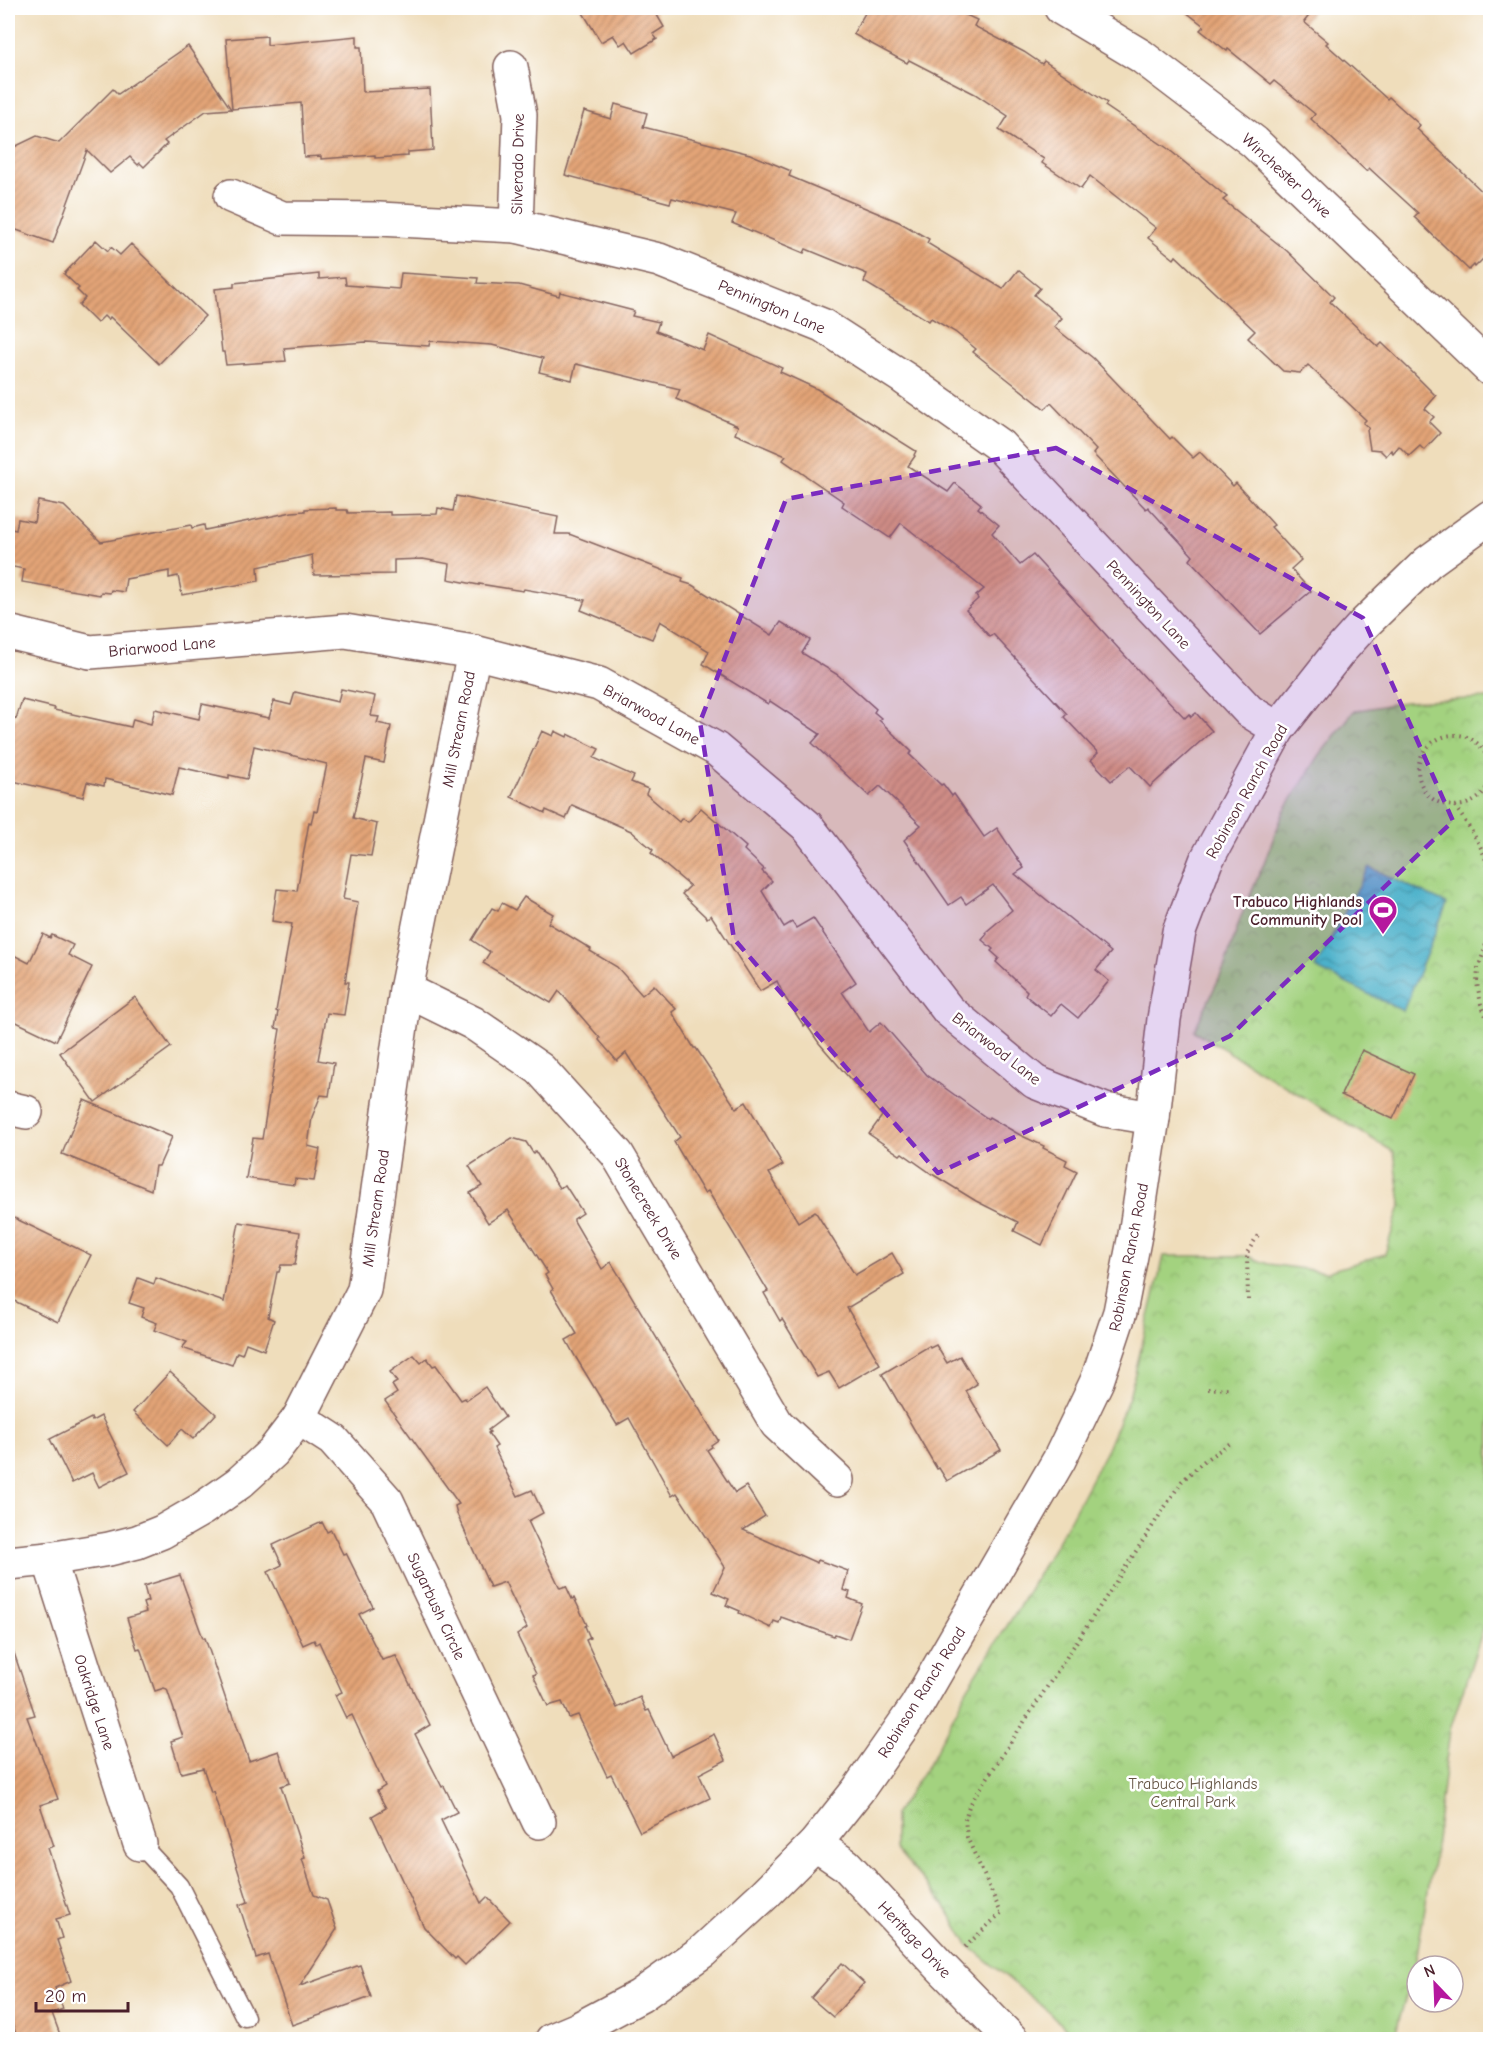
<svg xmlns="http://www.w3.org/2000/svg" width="1498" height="2047" font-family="'Comic Neue',sans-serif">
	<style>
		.park { fill: url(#park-crowns); stroke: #767855; stroke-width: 1.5 }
		.water { fill: url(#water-waves); stroke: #4a687a; stroke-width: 1.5 }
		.building { fill: url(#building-hatch) }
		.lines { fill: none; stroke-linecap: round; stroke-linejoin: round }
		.service-casing { stroke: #84625d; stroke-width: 21 }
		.minor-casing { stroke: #84625d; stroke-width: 36 }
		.tertiary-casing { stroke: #84625d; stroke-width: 36 }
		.path { stroke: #84625d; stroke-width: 4; stroke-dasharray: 1.5 4.5; stroke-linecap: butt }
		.service { stroke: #fff; stroke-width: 18 }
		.minor { stroke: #fff; stroke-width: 33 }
		.tertiary { stroke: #fff; stroke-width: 33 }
		.marked { fill: #7b2cbf; fill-opacity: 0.2; stroke: #7b2cbf; stroke-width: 4.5; stroke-dasharray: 12 8; stroke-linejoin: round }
		.labels { text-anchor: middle; stroke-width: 5; stroke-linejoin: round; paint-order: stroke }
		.street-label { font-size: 16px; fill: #4a1f2b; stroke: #fff }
		.poi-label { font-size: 16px; font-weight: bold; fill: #4a1f2b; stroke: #fff; text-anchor: end }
		.park-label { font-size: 16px; fill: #655544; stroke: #fff }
	</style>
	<defs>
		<pattern id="park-crowns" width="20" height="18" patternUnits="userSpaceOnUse" patternTransform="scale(1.5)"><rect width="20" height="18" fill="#a3d27f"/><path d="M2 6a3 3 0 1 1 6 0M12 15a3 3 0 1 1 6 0" fill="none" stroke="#8eb46e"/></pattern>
		<pattern id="water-waves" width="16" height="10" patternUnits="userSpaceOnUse" patternTransform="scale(1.5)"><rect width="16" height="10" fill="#4bb1ca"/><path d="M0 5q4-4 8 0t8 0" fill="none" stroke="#408fa4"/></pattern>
		<pattern id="building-hatch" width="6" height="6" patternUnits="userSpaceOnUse" patternTransform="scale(1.5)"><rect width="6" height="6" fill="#e3a477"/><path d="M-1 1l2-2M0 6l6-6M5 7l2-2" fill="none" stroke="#ba8562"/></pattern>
	</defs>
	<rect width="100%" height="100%" fill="#fff"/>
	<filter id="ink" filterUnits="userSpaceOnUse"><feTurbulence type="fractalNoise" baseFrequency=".0167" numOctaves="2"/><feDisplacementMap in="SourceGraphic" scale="12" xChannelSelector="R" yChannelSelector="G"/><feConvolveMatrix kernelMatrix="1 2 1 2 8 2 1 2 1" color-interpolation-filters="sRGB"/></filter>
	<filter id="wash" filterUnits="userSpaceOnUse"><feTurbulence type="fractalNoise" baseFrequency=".008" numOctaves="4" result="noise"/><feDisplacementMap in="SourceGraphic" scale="24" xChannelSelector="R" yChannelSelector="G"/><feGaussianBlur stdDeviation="1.35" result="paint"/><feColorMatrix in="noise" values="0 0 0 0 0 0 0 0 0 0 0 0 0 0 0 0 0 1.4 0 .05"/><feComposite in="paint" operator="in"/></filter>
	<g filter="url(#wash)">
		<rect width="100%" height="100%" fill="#efddbb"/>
		<polygon class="park" points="1490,698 1490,1555 1485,1623 1450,1730 1434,1856 1416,1960 1394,2039 1076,2039 1049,2012 968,1945 943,1903 895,1849 895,1814 932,1759 967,1689 1019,1607 1067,1525 1107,1449 1129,1397 1164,1256 1247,1256 1268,1264 1326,1272 1385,1254 1401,1203 1394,1152 1194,1031 1224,968 1240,919 1264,863 1284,811 1319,756 1354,711 1405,702"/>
		<polygon class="water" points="1369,867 1447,904 1403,1011 1315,968"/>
		<g id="blocks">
			<g class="building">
				<polygon points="580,8 658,8 654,10 664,27 653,34 657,39 634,53 626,41 620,45 613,35 601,42"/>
				<polygon points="868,8 951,8 977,20 974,26 1024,52 1042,64 1044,61 1107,103 1105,106 1167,148 1227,197 1223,200 1287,251 1334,297 1330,302 1378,347 1382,343 1407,367 1436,396 1425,409 1434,417 1429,422 1440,433 1424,450 1420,446 1409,456 1399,446 1393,453 1391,450 1386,456 1380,450 1370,449 1367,430 1369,428 1363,423 1366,420 1308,365 1300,373 1283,371 1248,338 1255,331 1176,256 1174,259 1148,238 1156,228 1090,176 1081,189 1042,163 1044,159 999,130 1008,116 975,94 909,60 907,63 853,34"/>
				<polygon points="1181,8 1315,8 1304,22 1328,42 1326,44 1387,99 1389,97 1420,125 1417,129 1491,200 1491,251 1475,267 1474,265 1469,270 1414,217 1418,213 1369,168 1366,171 1311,119 1315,114 1274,81 1271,84 1228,49 1227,51 1200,30 1204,26"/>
				<polygon points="267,36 267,45 357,36 357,47 361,47 363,92 430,89 433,150 408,152 408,156 375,158 375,155 321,159 321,156 304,157 301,103 232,109 226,39"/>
				<polygon points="188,46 231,109 206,111 164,141 167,144 144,167 140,163 138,165 130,157 110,173 87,150 53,243 8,227 8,159 12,148 37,136 59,143 113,89 118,94"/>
				<polygon points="615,104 647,113 643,127 750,154 791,171 789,176 899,222 929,239 927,243 1003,289 1018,270 1040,288 1034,295 1062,318 1054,327 1093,358 1170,439 1172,437 1193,458 1200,452 1233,486 1236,483 1274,525 1271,527 1301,560 1291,569 1311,591 1260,634 1190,560 1193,556 1148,507 1146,509 1093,454 1096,450 1051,403 1045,409 973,352 976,349 955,332 931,318 929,321 864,282 867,274 806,249 804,253 732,223 736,214 672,198 670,203 565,175 584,111 611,119"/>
				<polygon points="96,240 108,251 111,247 120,255 131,244 205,316 159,364 110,317 108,320 104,316 97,323 79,305 85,298 77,290 79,288 64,274"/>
				<polygon points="401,273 478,278 477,283 519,285 559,296 560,292 634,311 632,316 659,322 656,331 703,350 709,335 782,368 780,372 817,389 916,451 914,455 915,456 908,466 948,492 955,483 981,504 978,508 999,525 992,533 1020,565 1033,555 1160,694 1161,693 1185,718 1189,714 1191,717 1196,713 1212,731 1150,787 1130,766 1111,781 1091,760 1098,753 1064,717 1067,714 993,634 990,637 966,610 978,599 976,596 984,589 901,523 890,538 842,506 844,502 783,460 786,456 735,434 738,426 676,399 680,389 576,364 572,380 539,372 543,358 492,345 430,341 429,346 366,342 284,348 286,361 226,365 224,352 222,352 215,289 234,287 234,283 319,274 319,279 345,277 346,285 399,289"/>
				<polygon points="456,496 558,517 555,534 569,534 683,578 682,582 692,585 772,635 781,622 810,640 802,653 838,675 876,709 874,712 881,718 879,720 912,752 909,754 941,785 943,784 952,796 954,794 984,837 997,828 1024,868 1015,874 1111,952 1096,970 1109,981 1078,1018 1061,1004 1051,1016 1025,995 1027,991 996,962 999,958 991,951 993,949 982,940 987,934 986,932 1012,910 993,885 966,904 961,897 949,905 904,840 921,825 880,786 869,796 812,743 820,734 770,701 768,704 703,664 709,651 660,621 652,639 581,610 585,600 524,589 523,591 479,584 479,585 448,579 450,564 423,559 394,560 394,574 314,575 312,555 258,567 259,581 182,595 178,576 169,578 169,571 126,579 124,592 111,590 110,593 101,592 100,595 22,582 24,569 8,566 8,546 11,529 16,530 18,519 34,522 38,501 64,506 101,542 191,525 192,528 204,525 205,530 292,512 305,511 305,509 336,508 336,510 347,510 348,513 390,512 390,515 437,514 438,508 453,511"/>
				<polygon points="341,689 375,696 371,716 379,717 377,723 391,726 384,763 366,759 353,818 377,824 371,856 351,854 343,899 358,902 345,982 349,982 344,1015 327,1013 318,1060 334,1063 329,1096 321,1095 312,1117 308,1146 320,1149 314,1181 295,1179 294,1185 246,1178 253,1138 262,1139 280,1029 275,1028 278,1012 276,1011 292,924 272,921 277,889 297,891 309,822 311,823 314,811 317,812 327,764 254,746 247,779 229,775 229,778 179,767 172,795 105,779 104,786 87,782 83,797 8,780 8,717 16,719 22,700 55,708 54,710 131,727 133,719 151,724 155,709 199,719 202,704 269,718 274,701 291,705 295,692 338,702"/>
				<polygon points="542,731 553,736 555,731 567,737 568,734 599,749 594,758 634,776 631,782 648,789 646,794 679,822 682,818 688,822 701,808 746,847 744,850 764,869 762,871 772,881 762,891 784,927 792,922 796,928 813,918 856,982 842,992 869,1032 881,1022 927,1075 988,1119 989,1117 1020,1135 1044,1146 1043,1148 1067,1160 1065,1165 1077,1171 1042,1245 1014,1231 1018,1222 976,1201 932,1174 902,1153 900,1155 869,1134 882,1116 819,1043 806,1024 804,1026 784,996 777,981 760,991 711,915 707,918 682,894 690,886 651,853 653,850 631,831 572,805 566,819 546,810 545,813 511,797"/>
				<polygon points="524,897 553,914 548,923 591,949 590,951 617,967 642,995 654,985 676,1009 672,1012 694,1048 696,1048 736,1108 746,1102 783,1165 769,1173 798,1222 815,1211 855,1275 892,1253 904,1274 847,1308 880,1364 839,1388 829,1372 817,1377 782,1319 780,1321 764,1293 768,1291 708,1191 704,1193 674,1142 680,1137 626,1053 617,1061 599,1040 600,1038 559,991 551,1003 483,963 490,952 472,940 492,908 498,911 502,903 515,910"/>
				<polygon points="43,934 50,938 52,935 73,945 68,955 92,967 56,1041 8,1018 8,952 29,963"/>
				<polygon points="135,997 171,1047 95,1102 60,1053"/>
				<polygon points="1362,1050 1414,1074 1393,1119 1341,1095"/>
				<polygon points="84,1100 172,1137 159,1166 155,1166 151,1190 62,1154"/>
				<polygon points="512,1138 526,1142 533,1153 535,1151 559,1188 565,1185 583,1213 574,1219 574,1221 602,1269 611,1262 718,1440 711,1445 712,1447 707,1450 735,1493 746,1486 765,1516 743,1530 817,1563 818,1560 848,1571 843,1590 850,1592 848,1598 862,1604 849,1639 835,1634 834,1636 781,1617 779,1623 774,1621 771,1628 739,1613 740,1611 726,1605 729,1599 713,1592 725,1567 677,1493 672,1496 629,1418 617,1425 575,1356 566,1340 577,1334 551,1290 553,1289 545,1275 548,1273 508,1210 488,1223 470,1193 482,1186 469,1166"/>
				<polygon points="8,1215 91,1255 58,1322 8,1298"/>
				<polygon points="239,1222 300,1232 295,1265 281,1265 279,1272 277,1272 268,1317 274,1320 264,1350 246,1343 242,1354 237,1352 232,1365 182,1348 187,1342 154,1330 157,1323 141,1317 144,1308 129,1303 138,1278 154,1284 156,1278 224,1302"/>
				<polygon points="936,1345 947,1363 960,1356 977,1384 966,1391 1001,1450 947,1481 939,1468 937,1469 882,1374 929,1346 930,1348"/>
				<polygon points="414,1355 421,1363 427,1358 433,1366 436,1365 461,1400 465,1398 466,1400 485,1387 505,1417 488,1430 490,1432 488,1433 497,1446 494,1448 518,1496 532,1490 543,1513 528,1521 560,1588 566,1586 572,1599 574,1598 587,1625 585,1626 590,1638 586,1640 617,1708 640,1697 646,1711 649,1710 671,1756 714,1734 726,1760 699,1774 710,1798 640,1832 611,1774 607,1776 578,1715 569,1718 562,1702 548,1706 533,1675 536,1674 517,1635 527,1628 505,1582 490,1587 457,1514 455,1506 459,1504 385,1401 397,1393 392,1385 397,1382 390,1372"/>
				<polygon points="170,1372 216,1414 193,1439 182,1429 168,1445 133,1412"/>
				<polygon points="101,1416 129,1472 99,1487 92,1473 72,1483 50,1439 91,1418 92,1421"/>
				<polygon points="322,1522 327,1532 331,1530 343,1554 346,1553 373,1607 359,1614 382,1660 396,1656 430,1725 415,1734 442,1787 444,1786 457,1812 441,1820 481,1903 487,1897 510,1921 465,1965 457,1957 455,1959 424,1927 372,1816 386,1808 377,1791 385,1786 352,1715 346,1718 335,1695 342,1692 319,1642 316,1644 314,1640 303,1645 268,1572 282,1565 273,1545"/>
				<polygon points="180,1575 203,1638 205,1638 230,1712 232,1711 249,1761 279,1751 290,1783 281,1786 305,1858 302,1859 314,1895 327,1900 337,1929 300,1986 360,1965 371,1997 292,2025 268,1954 256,1958 239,1905 248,1902 213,1791 211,1792 203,1768 181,1773 171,1741 183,1737 167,1689 164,1688 155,1691 140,1648 137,1649 127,1618 146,1612 143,1603 148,1601 144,1586"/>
				<polygon points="12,1647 35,1715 27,1717 58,1799 40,1805 54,1846 48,1848 70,1915 56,1919 62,1938 57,1940 71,1981 55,1988 63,2009 52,2013 62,2040 18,2040 8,2011 8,1648"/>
				<polygon points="842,1963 864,1983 833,2017 811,1998"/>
			</g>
		</g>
	</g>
	<g filter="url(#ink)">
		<use href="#blocks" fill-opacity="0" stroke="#84625d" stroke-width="1.5"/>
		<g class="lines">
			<g class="service-casing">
				<polyline id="service" points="140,1844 179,1886 245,2017"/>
			</g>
			<g class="minor-casing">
				<g id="minor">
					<polyline points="1061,8 1141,56 1254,142 1490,369"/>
					<polyline points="511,67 520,115 516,226"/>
					<polyline points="231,196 282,218 379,219 516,226 659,260 822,325 904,378 1000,446 1249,711 1278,729"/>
					<polyline points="8,632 90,652 345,631 474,652 599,684 716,749 807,826 948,1010 1035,1082 1105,1110 1153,1118"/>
					<polyline points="406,990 473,1023 540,1069 617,1154 777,1424 837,1480"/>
					<polyline points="8,1108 26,1112"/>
					<polyline points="299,1418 333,1440 387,1501 539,1822"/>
					<polyline points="49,1559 140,1844"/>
					<polyline points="8,1563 49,1559 109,1549 137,1542 162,1532 202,1509 239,1483 273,1452 299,1418 364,1290 406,990 474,652"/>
					<polyline points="815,1844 846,1865 940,1966 1012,2040"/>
				</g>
			</g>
			<g class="tertiary-casing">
				<polyline id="tertiary" points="552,2040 578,2029 640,1996 703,1951 765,1894 815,1844 858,1790 916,1707 1059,1460 1097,1381 1120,1312 1135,1235 1153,1118 1164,1019 1179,932 1206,861 1278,729 1338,653 1364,624 1428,562 1490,517"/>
			</g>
			<g class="path">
				<path d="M1490 764C1471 707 1399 744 1423 788 1433 807 1462 812 1479 797 1485 792 1488 785 1490 778"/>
				<path d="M1455 806C1472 832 1490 854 1490 886"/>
				<polyline points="1490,915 1485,949 1478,968 1477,983 1481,1004 1490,1026"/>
				<polyline points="1248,1300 1247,1253 1258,1235"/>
				<polyline points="1208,1389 1230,1388"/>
				<polyline points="965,1947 1001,1913 967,1837 965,1820 969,1806 1182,1481 1205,1460 1232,1442"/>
			</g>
			<use href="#service" class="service"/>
			<use href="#minor" class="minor"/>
			<use href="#tertiary" class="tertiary"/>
		</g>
	</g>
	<path class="marked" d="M1056 448 1363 618 1453 821 1230 1036 938 1173 734 939 700 722 786 499Z"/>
	<defs>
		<g id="stadium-pin" transform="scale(1.5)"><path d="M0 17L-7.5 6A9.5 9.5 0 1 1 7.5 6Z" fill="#b5179e" stroke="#fff"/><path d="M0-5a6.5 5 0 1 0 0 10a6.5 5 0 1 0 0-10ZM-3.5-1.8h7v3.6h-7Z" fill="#fff"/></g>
	</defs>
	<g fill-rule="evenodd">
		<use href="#stadium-pin" x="1383" y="910"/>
	</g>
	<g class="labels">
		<g class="street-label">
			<text transform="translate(517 164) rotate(-89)" y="6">Silverado Drive</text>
			<text transform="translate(1287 175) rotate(43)" y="6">Winchester Drive</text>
			<text transform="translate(772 306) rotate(23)" y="6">Pennington Lane</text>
			<text transform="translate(1149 604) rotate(47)" y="6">Pennington Lane</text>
			<text transform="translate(162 646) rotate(-5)" y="6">Briarwood Lane</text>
			<text transform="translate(652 714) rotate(29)" y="6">Briarwood Lane</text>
			<text transform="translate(458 729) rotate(-79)" y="6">Mill Stream Road</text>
			<text transform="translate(1246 791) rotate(-61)" y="6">Robinson Ranch Road</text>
			<text transform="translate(997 1048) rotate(38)" y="6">Briarwood Lane</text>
			<text transform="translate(375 1208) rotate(-82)" y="6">Mill Stream Road</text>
			<text transform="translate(649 1208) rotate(59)" y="6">Stonecreek Drive</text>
			<text transform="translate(1128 1257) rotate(-79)" y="6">Robinson Ranch Road</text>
			<text transform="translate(437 1606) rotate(65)" y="6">Sugarbush Circle</text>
			<text transform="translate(921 1692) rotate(-58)" y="6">Robinson Ranch Road</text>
			<text transform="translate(95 1702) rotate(72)" y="6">Oakridge Lane</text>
			<text transform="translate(915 1939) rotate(47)" y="6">Heritage Drive</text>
		</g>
		<g class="poi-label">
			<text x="1362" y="907">Trabuco Highlands<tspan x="1362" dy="18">Community Pool</tspan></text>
		</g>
		<g class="park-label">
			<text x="1193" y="1789">Trabuco Highlands<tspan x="1193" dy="18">Central Park</tspan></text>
		</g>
	</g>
	<rect width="1498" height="2047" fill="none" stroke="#fff" stroke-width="30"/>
	<g transform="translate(1435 1984) rotate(337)"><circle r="28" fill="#ffffff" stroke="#b7a5aa" stroke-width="1.5"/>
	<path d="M0-4.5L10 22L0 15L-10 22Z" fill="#b5179e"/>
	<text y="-9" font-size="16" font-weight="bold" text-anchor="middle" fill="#4a1f2b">N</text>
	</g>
	<path d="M36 2002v9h92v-9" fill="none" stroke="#4a1f2b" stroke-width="3"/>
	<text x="45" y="2002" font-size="18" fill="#4a1f2b" stroke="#ffffff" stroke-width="4.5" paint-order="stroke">20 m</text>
</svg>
